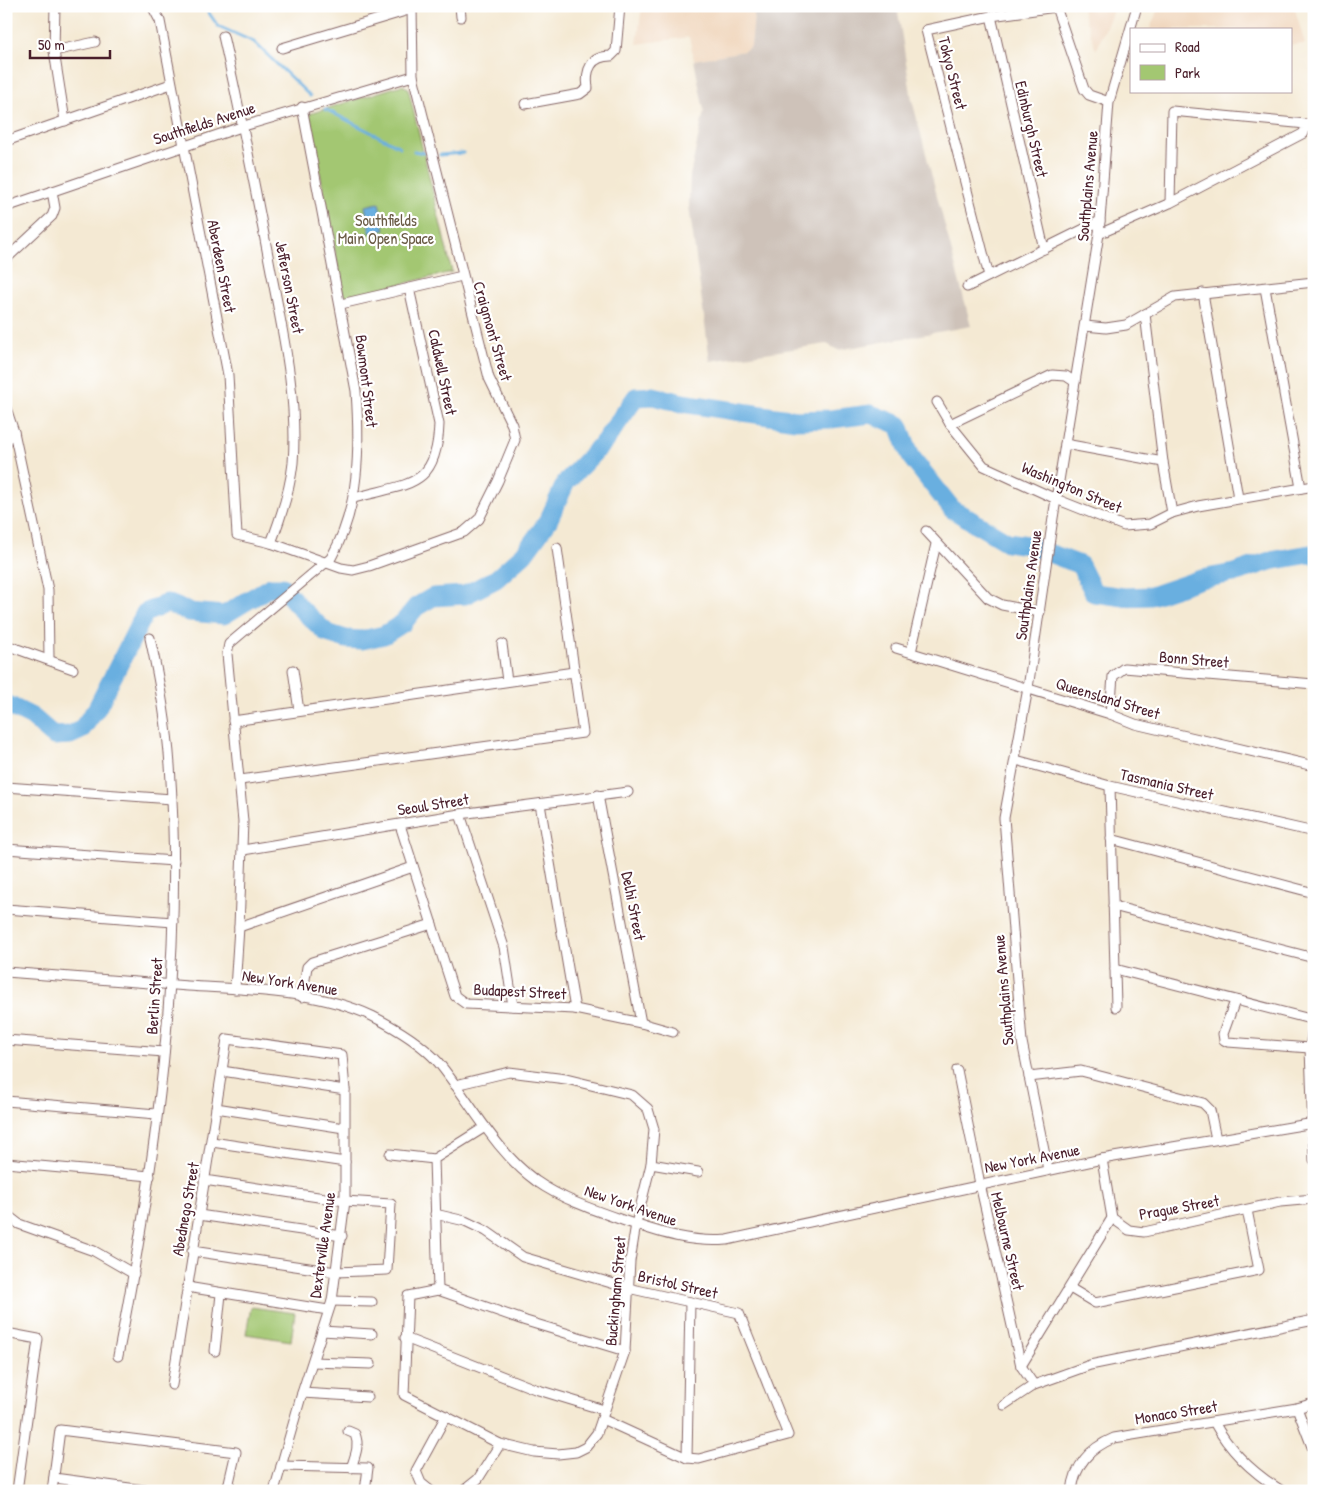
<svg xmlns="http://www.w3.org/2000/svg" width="1320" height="1497" font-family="'Patrick Hand',sans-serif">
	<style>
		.built { fill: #f0d6bc }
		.industrial { fill: #cec2b9 }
		.green { fill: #a3c772; stroke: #76734e }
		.water { fill: #69afe0; stroke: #5a6786 }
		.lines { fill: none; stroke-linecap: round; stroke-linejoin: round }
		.stream { stroke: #69afe0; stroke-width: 3 }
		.river { stroke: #69afe0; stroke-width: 19 }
		.minor-casing { stroke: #866666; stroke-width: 11 }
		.minor { stroke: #fff; stroke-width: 9 }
		.labels { text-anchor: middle; stroke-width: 4.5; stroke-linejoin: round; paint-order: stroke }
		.street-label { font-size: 16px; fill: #4a1f2b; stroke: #fff }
		.park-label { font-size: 16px; fill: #695a44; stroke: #fff }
	</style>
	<rect width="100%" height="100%" fill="#fff"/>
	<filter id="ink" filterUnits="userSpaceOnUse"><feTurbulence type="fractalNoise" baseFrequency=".02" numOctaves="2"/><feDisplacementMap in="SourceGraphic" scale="10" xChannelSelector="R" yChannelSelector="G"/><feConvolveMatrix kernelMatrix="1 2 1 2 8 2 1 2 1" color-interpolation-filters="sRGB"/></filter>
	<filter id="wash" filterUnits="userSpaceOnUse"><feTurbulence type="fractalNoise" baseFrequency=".0096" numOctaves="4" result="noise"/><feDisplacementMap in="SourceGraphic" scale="20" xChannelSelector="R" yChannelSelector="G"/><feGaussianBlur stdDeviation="1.12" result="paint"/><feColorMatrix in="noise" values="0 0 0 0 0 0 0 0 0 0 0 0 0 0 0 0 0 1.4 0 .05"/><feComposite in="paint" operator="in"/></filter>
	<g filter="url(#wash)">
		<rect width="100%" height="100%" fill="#f4e9d3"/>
		<g class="built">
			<polygon points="642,6 755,6 751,46 744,51 694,60 689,37 637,44"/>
			<polygon points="1081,6 1115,6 1096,50"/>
			<polygon points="1159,6 1294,6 1305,44 1291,45 1291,29 1150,29"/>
		</g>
		<polygon class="industrial" points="755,6 897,6 912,100 971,326 838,350 827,344 710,361 689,206 690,176 704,111 694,60 744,51 751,46"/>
		<g class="green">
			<polygon points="402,85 408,88 452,272 344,298 309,114"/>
			<polygon points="251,1307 295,1313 291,1341 246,1334"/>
		</g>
		<polygon class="water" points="379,203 385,230 370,233 365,206"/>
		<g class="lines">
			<g class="stream">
				<polyline points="204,6 218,26 254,42 310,96"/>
				<polyline points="325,109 400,147"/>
				<polyline points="414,151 424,153"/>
				<polyline points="440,155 463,153"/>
			</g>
			<polyline class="river" points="6,704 32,717 54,736 70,735 81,730 97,708 145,613 167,603 189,612 224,615 270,587 282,587 303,611 327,633 346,639 362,640 384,635 403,623 416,607 433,597 465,595 496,579 524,554 548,521 566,482 604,442 636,397 653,396 682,403 796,420 831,419 871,414 899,425 911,457 952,509 1007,542 1028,545 1080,565 1094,593 1124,597 1151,596 1201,579 1234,573 1270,561 1310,554 1314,555"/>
		</g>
	</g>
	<g filter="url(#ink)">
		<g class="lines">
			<g class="minor-casing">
				<g id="minor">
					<polyline points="55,6 54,51 65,121"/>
					<polyline points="152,6 160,21 228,375 237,535 271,543 341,568 353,570 369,566 464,532 479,519 498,481 515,440 512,425 489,378 413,76 412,6"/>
					<polyline points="460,6 461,17"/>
					<polyline points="991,16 1044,249"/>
					<path d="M223 36C241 114 256 192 271 271 283 333 298 399 293 463 290 491 281 517 271 543"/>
					<polyline points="282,48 412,9"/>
					<polyline points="54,51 95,42"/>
					<path d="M525 104 580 94 588 88C585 70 591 56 611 56L616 51 620 6"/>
					<polyline points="6,141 171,84"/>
					<polyline points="6,207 244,126 413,76"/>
					<polyline points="1099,234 1170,203 1304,133 1306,124 1172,111 1170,203"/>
					<polyline points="6,259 52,216 55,208 52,191"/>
					<polyline points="989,276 926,30 991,16 1056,7 1084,89 1089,95 1109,102"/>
					<polyline points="967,287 1100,221"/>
					<polyline points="1265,288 1301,488"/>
					<polyline points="1203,293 1238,498"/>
					<polyline points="341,304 462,276"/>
					<polyline points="1145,314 1163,462 1172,513"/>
					<polyline points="1085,326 1106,328 1126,325 1175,297 1314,282"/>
					<polyline points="937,402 950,424 984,466 1056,499 1124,526 1150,524 1172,513 1198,506 1314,486"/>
					<polyline points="6,408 14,432 48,590 49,659"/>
					<polyline points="950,424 1052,375 1066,376 1075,382"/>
					<polyline points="6,440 14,432"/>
					<polyline points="1065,444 1163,462"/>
					<path d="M354 498C407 483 437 489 439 424L409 288"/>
					<polyline points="926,531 988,598 1002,605 1040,612"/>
					<polyline points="502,644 507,681"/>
					<polyline points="6,645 73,669"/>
					<polyline points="896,648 1110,714 1135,724 1314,766"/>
					<polyline points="911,652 936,544"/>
					<polyline points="293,670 299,711"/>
					<polyline points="1110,714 1113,676 1124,668 1314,684"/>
					<polyline points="233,721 574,672"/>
					<polyline points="1016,760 1110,786 1314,832"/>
					<polyline points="240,780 583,733 557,548"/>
					<polyline points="1110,786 1116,1007"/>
					<polyline points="6,787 172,799"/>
					<polyline points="598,795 641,1023"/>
					<polyline points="540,804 575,1009"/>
					<polyline points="460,814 504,947 513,1006"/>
					<polyline points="400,825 455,996 466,1004 575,1009 641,1023 673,1032"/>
					<polyline points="1111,839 1314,893"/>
					<polyline points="6,849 174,861"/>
					<polyline points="243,850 460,814 628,792"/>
					<polyline points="1113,906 1314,958"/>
					<polyline points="6,909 173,922"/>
					<polyline points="239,927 413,867"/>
					<polyline points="1115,969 1314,1020"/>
					<path d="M6 972C67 977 128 981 188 986 249 990 316 990 372 1016 396 1028 420 1042 438 1062 470 1101 494 1150 536 1181 563 1200 597 1211 628 1222 661 1233 692 1243 727 1240L1102 1159 1314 1123"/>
					<path d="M235 989 239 927 243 821 227 654 229 644 331 558C360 507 360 448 356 391L302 107"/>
					<polyline points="302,997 307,967 312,962 432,924"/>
					<polyline points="1235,1001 1223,1034 1224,1040 1228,1042 1310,1048"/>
					<polyline points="1314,1020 1310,1048 1314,1160"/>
					<polyline points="6,1040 164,1052"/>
					<polyline points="957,1070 980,1184 1021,1366 1034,1385"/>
					<polyline points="222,1071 345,1090"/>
					<polyline points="1029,1077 1081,1071 1203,1103 1210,1110 1216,1139"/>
					<polyline points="6,1101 156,1114"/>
					<polyline points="216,1108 344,1128"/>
					<polyline points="212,1142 345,1162"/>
					<polyline points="390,1154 434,1159"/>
					<polyline points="1102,1159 1112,1218 1129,1230 1144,1232 1280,1202 1314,1199"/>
					<polyline points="6,1163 150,1176"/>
					<polyline points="651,1164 698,1172"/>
					<polyline points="1048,1170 1022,1042 1004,818 1028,688 1053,518 1099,234 1109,102 1137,6"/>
					<polyline points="6,1214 19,1224 94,1251 134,1274"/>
					<polyline points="435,1214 465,1221 486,1231 523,1257 628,1288 739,1313 788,1435 699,1459 687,1458 602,1419"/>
					<polyline points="199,1215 342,1236"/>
					<polyline points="192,1251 336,1272 387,1270 391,1204 345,1201 204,1180"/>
					<polyline points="187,1287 328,1310"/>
					<polyline points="1070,1288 1095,1303 1259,1270 1247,1210"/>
					<polyline points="438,1290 408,1296 404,1395 500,1444 534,1452 558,1454 576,1452 586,1447 597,1433 625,1351 630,1261 636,1224 651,1164 654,1129 648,1109 632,1095 566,1079 509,1072 455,1085"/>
					<polyline points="438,1290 526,1321 625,1351"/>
					<polyline points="438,1290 434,1159 485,1127"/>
					<polyline points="332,1301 372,1302"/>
					<polyline points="322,1331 372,1334"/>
					<polyline points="6,1333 38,1339 17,1491"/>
					<polyline points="405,1338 535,1389 604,1410"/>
					<polyline points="215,1351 221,1294"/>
					<path d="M118 1356C156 1161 184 963 170 765 167 722 159 679 150 638"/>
					<polyline points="313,1362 371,1364"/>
					<polyline points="1021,1366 1112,1218"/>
					<polyline points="172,1385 227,1039 342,1055 345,1090 345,1201 332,1301 302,1393 274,1491"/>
					<polyline points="302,1393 368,1397"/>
					<polyline points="1004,1405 1034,1385 1090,1365 1314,1320"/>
					<polyline points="1297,1408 1314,1452"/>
					<path d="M1214 1422C1230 1452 1253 1473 1282 1491"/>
					<path d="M348 1431 355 1434C360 1446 355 1456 351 1468"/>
					<polyline points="687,1458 690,1302"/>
					<polyline points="281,1466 368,1468 365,1491"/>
					<polyline points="54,1478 152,1491"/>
					<polyline points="52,1491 60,1430 236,1452 227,1491"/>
					<polyline points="431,1491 421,1483 416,1471 446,1416"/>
					<polyline points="463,1491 478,1479 500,1444"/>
					<path d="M1072 1491C1075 1464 1090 1448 1114 1438L1297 1408 1314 1403"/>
				</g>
			</g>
			<use href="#minor" class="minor"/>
		</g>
	</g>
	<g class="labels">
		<g class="street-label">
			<text transform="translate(953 73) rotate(76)" y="6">Tokyo Street</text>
			<text transform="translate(204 123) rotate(-18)" y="6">Southfields Avenue</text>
			<text transform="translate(1032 129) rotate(77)" y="6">Edinburgh Street</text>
			<text transform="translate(1087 186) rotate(-85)" y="6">Southplains Avenue</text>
			<text transform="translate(222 266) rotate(79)" y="6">Aberdeen Street</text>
			<text transform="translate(290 287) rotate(79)" y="6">Jefferson Street</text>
			<text transform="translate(493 331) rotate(74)" y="6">Craigmont Street</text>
			<text transform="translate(443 372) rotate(78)" y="6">Caldwell Street</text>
			<text transform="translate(367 381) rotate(83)" y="6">Bowmont Street</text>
			<text transform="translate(1072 487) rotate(23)" y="6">Washington Street</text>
			<text transform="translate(1028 585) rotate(-82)" y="6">Southplains Avenue</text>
			<text transform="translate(1194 659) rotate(5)" y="6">Bonn Street</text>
			<text transform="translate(1108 698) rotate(17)" y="6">Queensland Street</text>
			<text transform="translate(1167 784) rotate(13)" y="6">Tasmania Street</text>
			<text transform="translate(433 804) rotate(-9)" y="6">Seoul Street</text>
			<text transform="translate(634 906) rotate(79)" y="6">Delhi Street</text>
			<text transform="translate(290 982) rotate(9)" y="6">New York Avenue</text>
			<text transform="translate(1003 990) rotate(-95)" y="6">Southplains Avenue</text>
			<text transform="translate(520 991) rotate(3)" y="6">Budapest Street</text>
			<text transform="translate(154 996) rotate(-86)" y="6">Berlin Street</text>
			<text transform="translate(1032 1158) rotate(-11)" y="6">New York Avenue</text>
			<text transform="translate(631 1205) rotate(19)" y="6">New York Avenue</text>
			<text transform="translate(1179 1207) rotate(-10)" y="6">Prague Street</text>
			<text transform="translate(185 1209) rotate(-80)" y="6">Abednego Street</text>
			<text transform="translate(1008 1241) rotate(77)" y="6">Melbourne Street</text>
			<text transform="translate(322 1245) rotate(-82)" y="6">Dexterville Avenue</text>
			<text transform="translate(678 1284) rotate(13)" y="6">Bristol Street</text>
			<text transform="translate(615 1291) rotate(-85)" y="6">Buckingham Street</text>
			<text transform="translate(1176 1412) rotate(-9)" y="6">Monaco Street</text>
		</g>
		<g class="park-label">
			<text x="386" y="226">Southfields<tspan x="386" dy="18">Main Open Space</tspan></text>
		</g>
	</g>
	<rect width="1320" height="1497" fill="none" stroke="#fff" stroke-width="25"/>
	<rect x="1130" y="28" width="162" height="65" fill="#ffffff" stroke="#b7a5aa"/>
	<rect x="1140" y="44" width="25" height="8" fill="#ffffff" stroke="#b7a5aa"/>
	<text x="1175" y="52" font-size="15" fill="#4a1f2b">Road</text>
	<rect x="1140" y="65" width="25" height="15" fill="#a3c772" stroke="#b7a5aa"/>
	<text x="1175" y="78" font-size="15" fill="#4a1f2b">Park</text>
	<path d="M30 50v8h80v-8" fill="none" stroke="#4a1f2b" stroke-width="2.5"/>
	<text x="38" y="50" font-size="15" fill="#4a1f2b" stroke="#ffffff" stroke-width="4" paint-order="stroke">50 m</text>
</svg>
